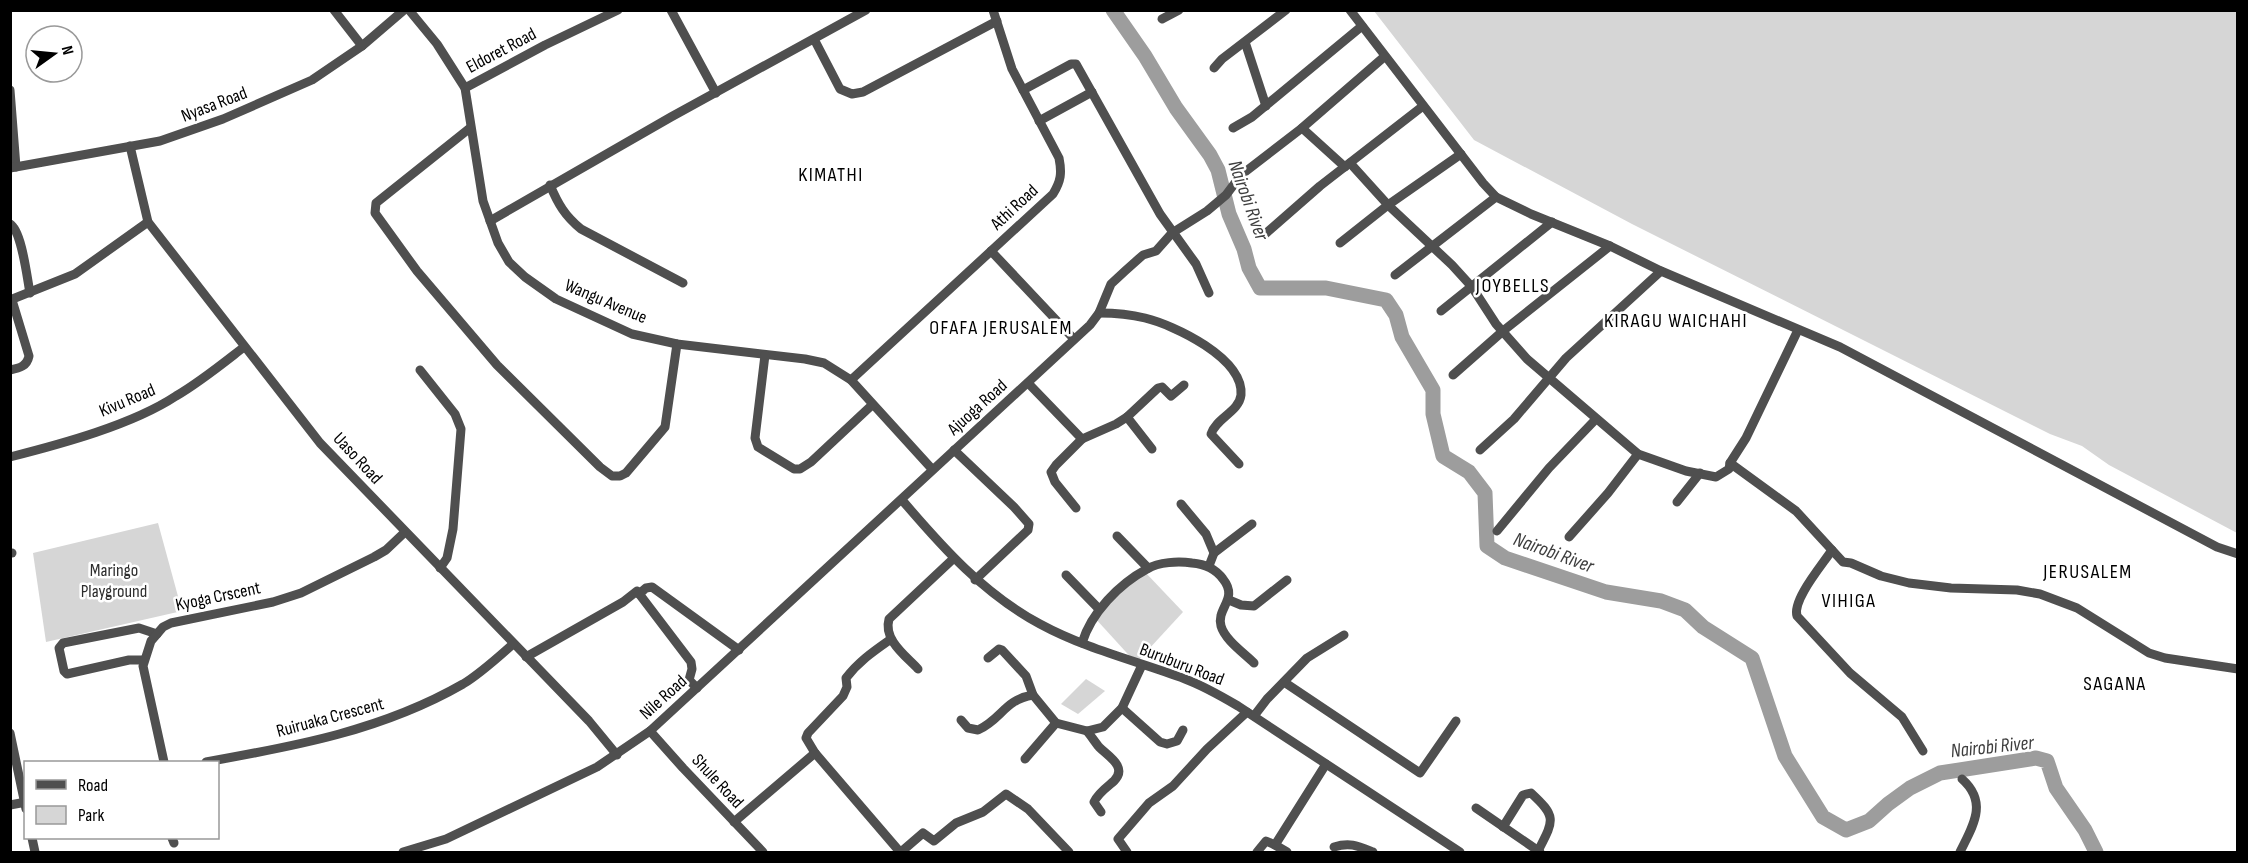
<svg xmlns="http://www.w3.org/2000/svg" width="2248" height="863" font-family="'Sofia Sans Condensed',sans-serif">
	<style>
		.green { fill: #d6d6d6 }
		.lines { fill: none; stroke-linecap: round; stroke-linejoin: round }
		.river { stroke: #9d9d9d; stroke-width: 15 }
		.minor { stroke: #4f4f4f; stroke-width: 9 }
		.labels { text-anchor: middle; stroke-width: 5; stroke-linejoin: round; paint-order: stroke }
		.street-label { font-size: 18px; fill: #000; stroke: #fff }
		.park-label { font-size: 18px; fill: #2d2d2d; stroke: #fff }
		.neighbourhood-label { font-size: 20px; letter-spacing: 1.5px; fill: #000; stroke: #fff }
		.water-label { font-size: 20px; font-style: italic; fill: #3e3e3e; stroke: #fff }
	</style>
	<rect width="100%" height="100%" fill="#fff"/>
	<g class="green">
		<polygon points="1374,11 2237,11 2237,533 2109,465 2082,446 2050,434 1632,224 1474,140"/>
		<polygon points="158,523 182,611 46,642 33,553"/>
		<polygon points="1144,571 1183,612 1136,663 1094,617"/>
		<polygon points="1086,679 1105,691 1078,714 1061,704"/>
	</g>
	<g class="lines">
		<polyline class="river" points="1113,10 1145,56 1176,108 1210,155 1218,170 1229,214 1244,249 1249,268 1260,288 1326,288 1386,300 1396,315 1402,337 1433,390 1433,414 1443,456 1469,472 1485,493 1487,546 1505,558 1606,592 1661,601 1685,610 1703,627 1752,658 1785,756 1823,817 1846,830 1869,821 1888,804 1910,788 1940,773 2036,758 2047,761 2056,788 2085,830 2096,852"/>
		<g class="minor">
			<polyline points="334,10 362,46"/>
			<polyline points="409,10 437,44 465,88 483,201 498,243 509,262 525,277 556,299 632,334 677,344 805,359 824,363 851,380 932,469"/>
			<polyline points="671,10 716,93"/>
			<polyline points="1350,10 1483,183 1496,197 1531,214 1610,246 1661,271 1840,347 2217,547 2238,554"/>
			<polyline points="1162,19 1179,10"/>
			<polyline points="814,39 840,89 852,94 863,92 997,21"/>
			<polyline points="1245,42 1266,106"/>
			<polyline points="1214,68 1222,59 1286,10"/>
			<polyline points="465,88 545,45 618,10"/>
			<polyline points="10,90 16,167"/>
			<polyline points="1023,90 1071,64 1076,64 1160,214 1196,264 1209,293"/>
			<polyline points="1039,121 1092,92"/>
			<polyline points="470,128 376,203 375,213 417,271 497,365 600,467 612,476 620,476 626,473 665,427 677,344"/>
			<polyline points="1233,128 1252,117 1362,26"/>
			<polyline points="1302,128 1345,167"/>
			<polyline points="130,146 148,222 320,443 589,721 617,755"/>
			<polyline points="1350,163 1388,205 1452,265 1472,287 1496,324 1527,359 1638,454 1686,471 1716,477 1729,469 1730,463 1746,438 1798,330"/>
			<polyline points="10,168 160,141 223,119 312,80 362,46 404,10"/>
			<path d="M550 185C558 204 565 216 581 229L683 283"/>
			<polyline points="490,221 671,117 866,10"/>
			<path d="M10 224C22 231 27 278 30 293"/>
			<polyline points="1264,235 1320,186 1423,106"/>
			<polyline points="1340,243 1388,205 1461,154"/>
			<polyline points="991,251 1073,338"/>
			<polyline points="1395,275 1496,197"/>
			<polyline points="10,300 75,274 148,222"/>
			<polyline points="1441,311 1552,222"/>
			<path d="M1099 313C1115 313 1129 314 1145 318 1174 325 1244 358 1241 395 1239 412 1216 418 1211 434L1239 464"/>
			<polyline points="765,355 755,438 758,447 794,469 800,469 811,462 872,405"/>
			<path d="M10 370C20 368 27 366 29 356L12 300"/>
			<polyline points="420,370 455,414 461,429 453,529 447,558 440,568"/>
			<polyline points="1453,375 1503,331 1610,246"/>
			<path d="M851 380 1053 194C1061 181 1062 173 1059 158L1012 69 993 10"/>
			<polyline points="1028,383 1082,439 1116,424 1127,417 1152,449"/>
			<polyline points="1127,417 1158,388 1162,387 1171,396 1184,385"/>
			<polyline points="954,450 1014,507 1029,524 1028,530 975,580"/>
			<polyline points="1480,450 1514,419 1566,358 1661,271"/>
			<path d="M10 457C61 444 132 425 176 396 200 382 222 364 244 347"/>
			<polyline points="1730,463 1796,511 1843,562 1851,563 1881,576 1909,583 1951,588 2017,590 2040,594 2077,608 2149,653 2165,658 2238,669"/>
			<path d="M902 500C943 548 984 594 1040 624 1086 649 1137 661 1185 679 1204 686 1221 696 1238 706L1460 852"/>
			<polyline points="1677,502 1700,473"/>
			<polyline points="1181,504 1206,534 1214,553"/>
			<polyline points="1076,508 1055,482 1051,472 1056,465 1082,439"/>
			<polyline points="1497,531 1549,468 1596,419"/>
			<polyline points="1117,536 1148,568"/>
			<polyline points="1569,537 1608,493 1638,454"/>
			<path d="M1832 550C1823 564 1792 600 1797 616L1850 673 1902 717 1923 751"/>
			<polyline points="10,553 12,553"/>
			<polyline points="1209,566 1214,553 1252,524"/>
			<polyline points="1066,575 1099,609"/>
			<polyline points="639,594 646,588 652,587 739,650"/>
			<polyline points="1229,600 1241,605 1254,606 1287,580"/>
			<path d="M891 639C874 651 859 661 846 678L847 687 843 696 808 733 806 738 815 753 900 852"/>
			<path d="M1082 643C1091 613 1119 584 1147 569 1159 562 1178 561 1192 563 1205 564 1215 568 1223 579 1239 599 1216 608 1221 626 1225 640 1244 653 1254 663"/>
			<polyline points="526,657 623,602 637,591 691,662 692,669 689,680 697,688"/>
			<polyline points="988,658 999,649 1002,650 1026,676 1033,695 1056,723 1087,731 1103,727 1122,708 1142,665"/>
			<polyline points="144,660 129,660 67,674 64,671 59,648 63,643 139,628 157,634"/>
			<path d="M918 669C906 656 883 640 889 619L953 559"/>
			<polyline points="1284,682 1420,773 1456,721"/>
			<polyline points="1122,708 1160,742 1167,744 1177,741 1183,730"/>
			<polyline points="1254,716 1267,699 1307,658 1344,635"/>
			<path d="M961 720 968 728 978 730C1002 719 1004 700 1033 695"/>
			<polyline points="650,731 683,768 763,852"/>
			<path d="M1087 731C1091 736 1095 742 1099 747 1108 756 1128 767 1114 781 1107 787 1098 793 1094 802L1101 812"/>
			<polyline points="10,733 26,809"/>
			<polyline points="1025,759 1056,723"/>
			<polyline points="164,762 143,666 151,641 163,627 171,623 273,602 301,593 374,557 386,550 405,532"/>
			<path d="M206 762C296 746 383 730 463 684 481 673 497 658 513 644"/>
			<polyline points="10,805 26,802"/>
			<polyline points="1476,808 1540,852"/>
			<polyline points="734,822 815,753"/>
			<path d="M1503 827 1523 795 1531 793C1557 817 1554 820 1538 851"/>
			<polyline points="32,838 35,852"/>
			<polyline points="172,838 174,843"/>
			<path d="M1334 847C1350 842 1358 846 1373 852"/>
			<polyline points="403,852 446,839 597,767 650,731 1090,325 1099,313 1111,284 1125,271 1143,255 1156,251 1172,233 1207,211 1226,195 1241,175 1302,128 1384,57"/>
			<polyline points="901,852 923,833 934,841 956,823 983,812 1006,794 1028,809 1069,852"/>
			<polyline points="1127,852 1118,839 1149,803 1173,786 1207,749 1247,712"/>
			<polyline points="1257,852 1266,841 1275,845"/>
			<polyline points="1287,852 1275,845 1326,764"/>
			<path d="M1960 852C1972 827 1989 803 1962 779"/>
		</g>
	</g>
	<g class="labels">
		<g class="street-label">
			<text transform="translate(501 50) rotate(-28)" y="6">Eldoret Road</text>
			<text transform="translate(214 104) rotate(-21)" y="6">Nyasa Road</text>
			<text transform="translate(1014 207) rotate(-43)" y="6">Athi Road</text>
			<text transform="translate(606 301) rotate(23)" y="6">Wangu Avenue</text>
			<text transform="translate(127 400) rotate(-23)" y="6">Kivu Road</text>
			<text transform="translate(977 407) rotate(-42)" y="6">Ajuoga Road</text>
			<text transform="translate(358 458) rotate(47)" y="6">Uaso Road</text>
			<text transform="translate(218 596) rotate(-12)" y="6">Kyoga Crscent</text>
			<text transform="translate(1182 664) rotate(21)" y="6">Buruburu Road</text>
			<text transform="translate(663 697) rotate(-42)" y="6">Nile Road</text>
			<text transform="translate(330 717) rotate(-15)" y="6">Ruiruaka Crescent</text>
			<text transform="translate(718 781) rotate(47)" y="6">Shule Road</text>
		</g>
		<g class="park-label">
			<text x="114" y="576">Maringo<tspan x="114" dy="21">Playground</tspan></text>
		</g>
		<g class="neighbourhood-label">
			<text x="831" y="181">KIMATHI</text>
			<text x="1513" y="292">JOYBELLS</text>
			<text x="1676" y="327">KIRAGU WAICHAHI</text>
			<text x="1001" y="334">OFAFA JERUSALEM</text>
			<text x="2088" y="578">JERUSALEM</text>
			<text x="1849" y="607">VIHIGA</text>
			<text x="2115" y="690">SAGANA</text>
		</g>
		<g class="water-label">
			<text transform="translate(1249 200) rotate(70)" y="7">Nairobi River</text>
			<text transform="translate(1554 552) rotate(20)" y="7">Nairobi River</text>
			<text transform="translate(1992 746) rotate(-6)" y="7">Nairobi River</text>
		</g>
	</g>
	<rect width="2248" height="863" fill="none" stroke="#000000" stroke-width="24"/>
	<rect x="24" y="761" width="195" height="78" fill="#ffffff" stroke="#999999" stroke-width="1.5"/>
	<rect x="36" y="780" width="30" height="9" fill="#4f4f4f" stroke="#999999" stroke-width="1.5"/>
	<text x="78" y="791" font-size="18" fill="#000000">Road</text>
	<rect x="36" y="806" width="30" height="18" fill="#d6d6d6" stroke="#999999" stroke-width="1.5"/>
	<text x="78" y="821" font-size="18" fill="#000000">Park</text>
	<g transform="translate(54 54) rotate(75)"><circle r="28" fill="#ffffff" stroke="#999999" stroke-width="1.5"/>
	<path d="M0-4.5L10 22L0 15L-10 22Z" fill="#000000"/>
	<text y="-9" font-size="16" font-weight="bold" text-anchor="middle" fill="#000000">N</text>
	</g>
</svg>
